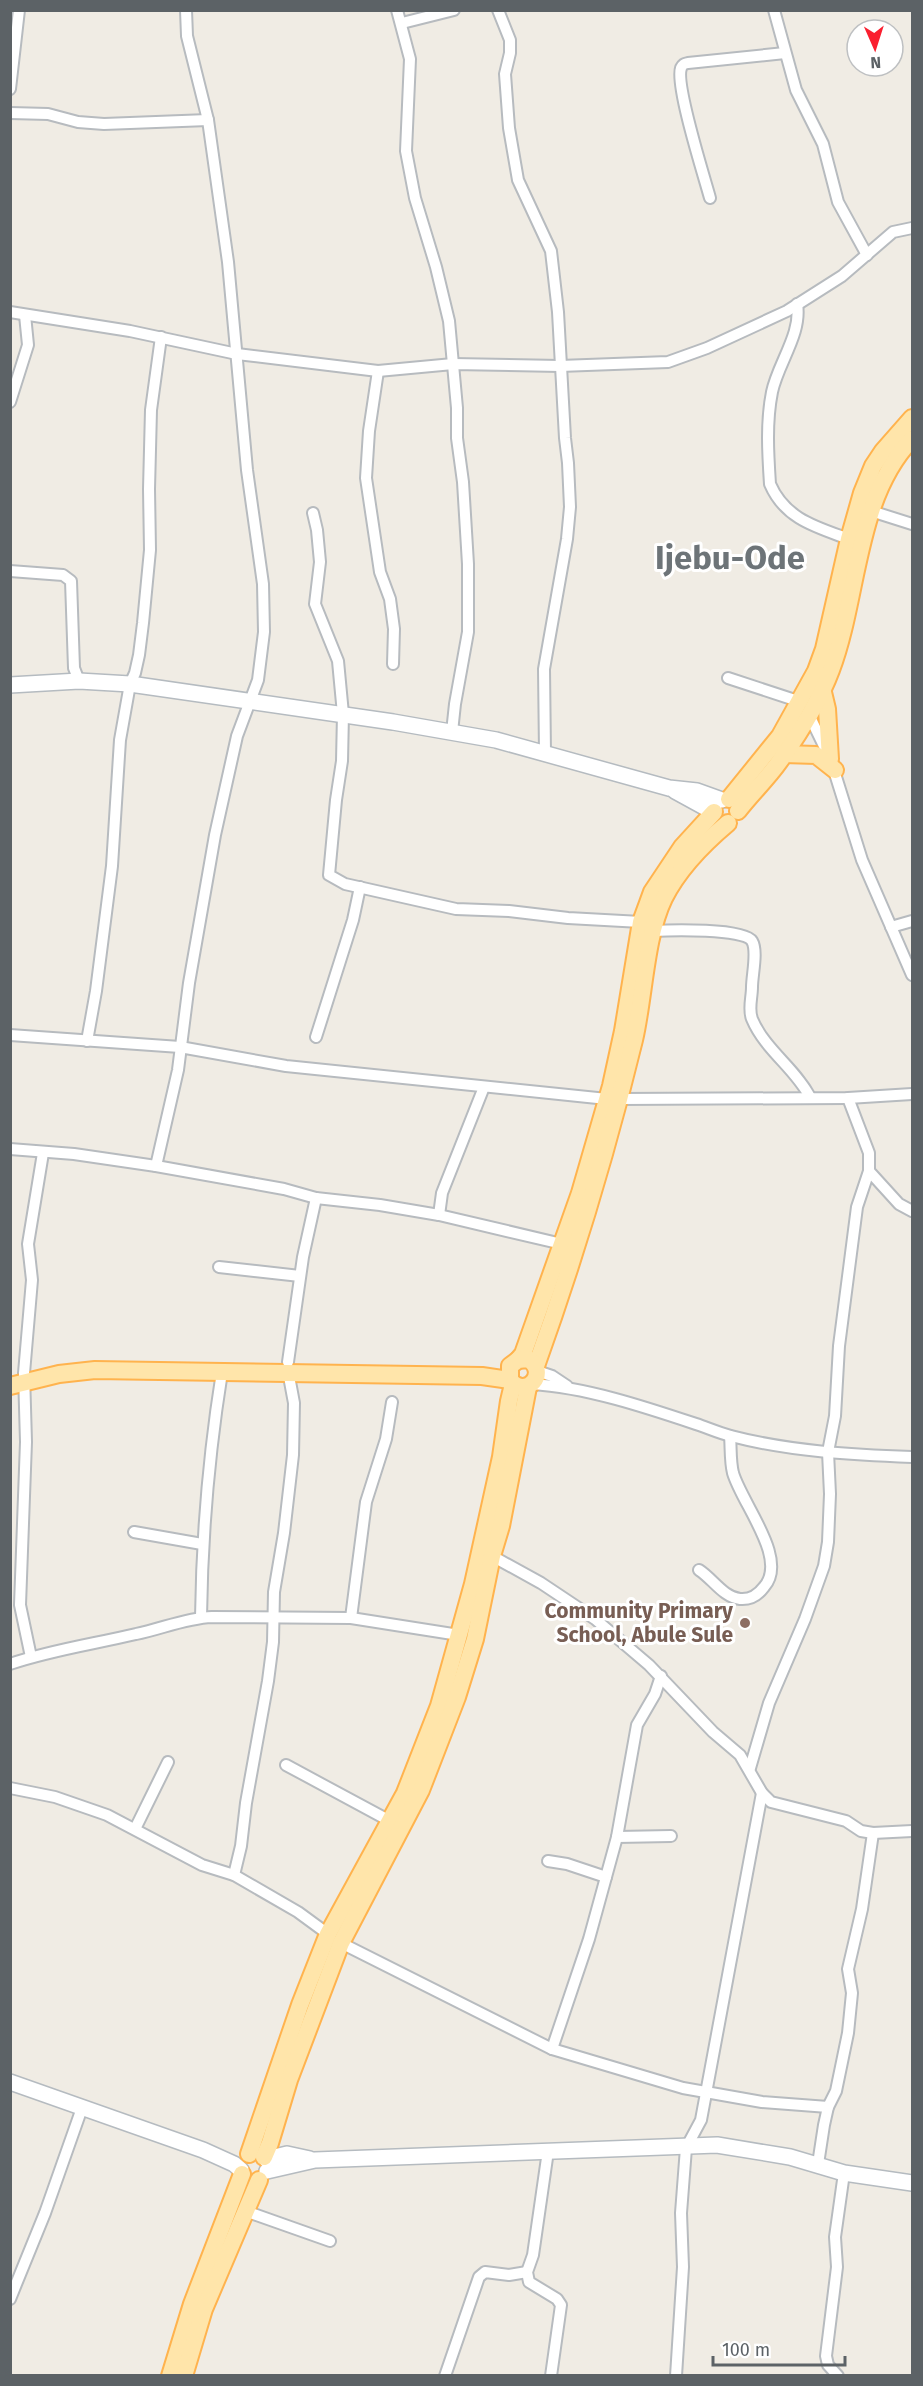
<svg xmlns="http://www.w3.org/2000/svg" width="923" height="2386" font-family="'Fira Sans',sans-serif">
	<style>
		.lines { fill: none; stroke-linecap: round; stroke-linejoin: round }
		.street-casing { stroke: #b7bbbf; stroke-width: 14 }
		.secondary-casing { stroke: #b5bbc0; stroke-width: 18 }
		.primary-casing { stroke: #ffb34e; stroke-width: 20 }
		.street { stroke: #fff; stroke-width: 10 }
		.secondary { stroke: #fff; stroke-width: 15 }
		.primary { stroke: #ffe5aa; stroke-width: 16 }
		.education-dot { fill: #8d6e63; stroke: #fff; stroke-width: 2 }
		.labels { text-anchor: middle; stroke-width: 6; stroke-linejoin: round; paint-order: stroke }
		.education-label { font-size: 21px; font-weight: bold; fill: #785e54; stroke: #fff; text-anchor: end }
		.town-label { font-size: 33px; font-weight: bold; fill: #6d7478; stroke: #fff }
	</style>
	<rect width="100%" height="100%" fill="#f0ece4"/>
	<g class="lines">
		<g class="street-casing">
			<g id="street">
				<polyline points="397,10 410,59 406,151 415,198 436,267 449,321 457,408 457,438 463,482 468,564 468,632 455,704 452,732"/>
				<polyline points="498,10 510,40 510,53 505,74 509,128 518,180 551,251 558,312 565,438 568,463 570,507 567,539 544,669 545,753"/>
				<polyline points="774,10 796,90 823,144 838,202 867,255"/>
				<polyline points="402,23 454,10"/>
				<polyline points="10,89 19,10"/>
				<polyline points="10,113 48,114 78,122 104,124 208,120"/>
				<path d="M710 198C704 176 675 85 681 68 683 64 684 64 688 63L785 53"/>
				<path d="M797 304C802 334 778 363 772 392 766 422 768 454 770 484 785 519 816 527 849 539"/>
				<polyline points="10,312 130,331 237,354 378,371 453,364 560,366 668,362 707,348 787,311 842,276 893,232 912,228"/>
				<polyline points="378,371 369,431 366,478 380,572 390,599 394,629 393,664"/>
				<polyline points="10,402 28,345 25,315"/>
				<polyline points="871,511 912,524"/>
				<polyline points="313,513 317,530 320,562 315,604 338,661 343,714 342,761 336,800 329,875 345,884 456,909 509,911 568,918 641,922"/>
				<polyline points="10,571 63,575 71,581 74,668 79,681"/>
				<polyline points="728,678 801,702"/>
				<polyline points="809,715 826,750"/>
				<polyline points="832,764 862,860 912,975"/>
				<polyline points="891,927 912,921"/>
				<path d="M653 931C670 930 744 928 752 941 758 951 752 975 752 987 752 998 748 1009 752 1019 765 1050 795 1068 810 1097"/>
				<polyline points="10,1035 180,1047 286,1066 607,1099"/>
				<polyline points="316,1037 353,920 360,887"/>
				<polyline points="87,1041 96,991 112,866 120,740 130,684 135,673 139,655 143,623 150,550 149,489 151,410 161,337"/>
				<polyline points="848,1098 869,1153 869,1171 899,1204 912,1211"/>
				<polyline points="620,1099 848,1098 912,1094"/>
				<polyline points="10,1149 74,1154 156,1166 284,1189 316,1198 380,1205 439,1215 562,1244"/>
				<polyline points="156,1166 178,1070 189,983 215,835 237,736 258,680 264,632 263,584 247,470 228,262 208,120 187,36 186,10"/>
				<polyline points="439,1215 442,1193 484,1087"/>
				<polyline points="219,1267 300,1276"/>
				<polyline points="288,1362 303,1257 316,1198"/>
				<polyline points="537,1371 552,1376 567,1386"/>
				<path d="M532 1384C585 1387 645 1407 696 1424 708 1428 719 1433 731 1436 788 1451 853 1455 912 1457"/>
				<polyline points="134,1532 202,1544"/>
				<polyline points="492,1556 541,1583 595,1619 649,1665 713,1732 740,1755 762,1793 771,1802 846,1821 861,1831 873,1833 912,1831"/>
				<path d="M699 1570C713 1579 723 1597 740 1599 751 1600 758 1595 764 1587 789 1559 742 1504 733 1473 730 1461 731 1447 730 1436"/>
				<path d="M201 1617C202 1535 209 1453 222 1372"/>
				<polyline points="351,1618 366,1502 386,1439 392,1402"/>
				<polyline points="31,1657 20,1605 26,1442 24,1373 32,1280 28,1244 43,1153"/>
				<path d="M10 1664C51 1650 94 1644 136 1634 161 1629 186 1618 212 1617L351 1618 459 1635"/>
				<polyline points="286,1765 390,1821"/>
				<polyline points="750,1768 769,1703 805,1619 824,1566 828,1542 830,1494 828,1452 835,1416 839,1346 857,1207 869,1171"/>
				<polyline points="10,1788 55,1797 107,1815 202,1865 234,1875 298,1912 328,1934"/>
				<polyline points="135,1829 168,1762"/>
				<polyline points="617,1837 671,1836"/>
				<polyline points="548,1861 567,1864 606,1877"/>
				<polyline points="234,1875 241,1846 246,1803 268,1681 273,1642 274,1592 284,1533 293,1455 294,1403 288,1371"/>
				<polyline points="341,1943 552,2049 683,2088 762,2102 828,2107"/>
				<polyline points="552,2049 589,1939 617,1837 637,1725 655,1694 661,1676"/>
				<polyline points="548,2151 533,2255 527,2272 529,2282 557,2299 561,2305 551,2376"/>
				<polyline points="818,2164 824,2125 828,2107 836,2091 848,2033 852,1993 848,1969 862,1909 873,1833"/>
				<polyline points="245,2211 330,2241"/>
				<polyline points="10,2299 45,2213 82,2108"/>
				<polyline points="445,2376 479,2277 485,2272 509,2275 527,2272"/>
				<polyline points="676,2376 683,2267 681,2213 686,2148 701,2120 762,1793"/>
				<polyline points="838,2376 828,2365 826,2356 837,2267 835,2237 844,2173"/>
			</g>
		</g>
		<g class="secondary-casing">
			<g id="secondary">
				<polyline points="10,685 79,681 130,684 393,722 496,740 669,788 697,791 722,800"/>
				<polyline points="675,791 706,808 714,809"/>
				<polyline points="10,2082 203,2150 234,2164 241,2170"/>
				<polyline points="266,2159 287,2154 310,2159"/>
				<polyline points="267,2171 315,2160 717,2145 790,2157 844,2173 912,2183"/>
			</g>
		</g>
		<g class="primary-casing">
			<g id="primary">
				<polyline points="822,688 827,709 830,759"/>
				<polyline points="784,754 816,755 835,770"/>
				<polyline points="729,799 780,736 816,671 824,649 849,539 862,493 873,466 883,451 912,418"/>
				<path d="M738 811C751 794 767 779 779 762 799 734 819 702 831 670 859 596 855 498 912 439"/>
				<polyline points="518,1360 523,1354 580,1193 611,1086 623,1031 641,922 648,903 652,892 682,847 714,812"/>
				<path d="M536 1366C574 1260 607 1151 634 1040 644 998 645 937 664 898 679 868 703 844 728 823"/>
				<path d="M10 1386 59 1374 95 1370 482 1376 510 1380C526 1400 550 1372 528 1359L518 1360 510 1366V1380"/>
				<polyline points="249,2154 300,2005 328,1934 405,1793 439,1706 473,1584 501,1457 509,1401 513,1384"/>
				<polyline points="264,2157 270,2143 289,2080 341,1943 421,1790 457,1697 475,1639 492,1556 501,1526 528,1387"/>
				<polyline points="170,2376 192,2304 242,2174"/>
				<polyline points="184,2376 204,2309 259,2180"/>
			</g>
		</g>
		<use href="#street" class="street"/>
		<use href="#secondary" class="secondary"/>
		<use href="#primary" class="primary"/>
	</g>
	<circle class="education-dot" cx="745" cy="1623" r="6"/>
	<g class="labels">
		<g class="education-label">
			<text x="733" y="1618">Community Primary<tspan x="733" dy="24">School, Abule Sule</tspan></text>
		</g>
		<g class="town-label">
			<text x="730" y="569">Ijebu-Ode</text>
		</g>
	</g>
	<rect width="923" height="2386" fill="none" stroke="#5c6266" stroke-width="24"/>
	<g transform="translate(875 48) rotate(177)"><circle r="28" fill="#ffffff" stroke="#bec0c2" stroke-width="1.5"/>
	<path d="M0-4.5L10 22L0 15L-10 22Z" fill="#fa1f2f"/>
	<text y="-9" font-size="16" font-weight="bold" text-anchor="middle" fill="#5c6266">N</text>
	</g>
	<path d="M713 2356v9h132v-9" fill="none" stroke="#5c6266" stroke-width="3"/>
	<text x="722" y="2356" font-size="18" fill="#5c6266" stroke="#ffffff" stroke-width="4.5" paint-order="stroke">100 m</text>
</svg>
